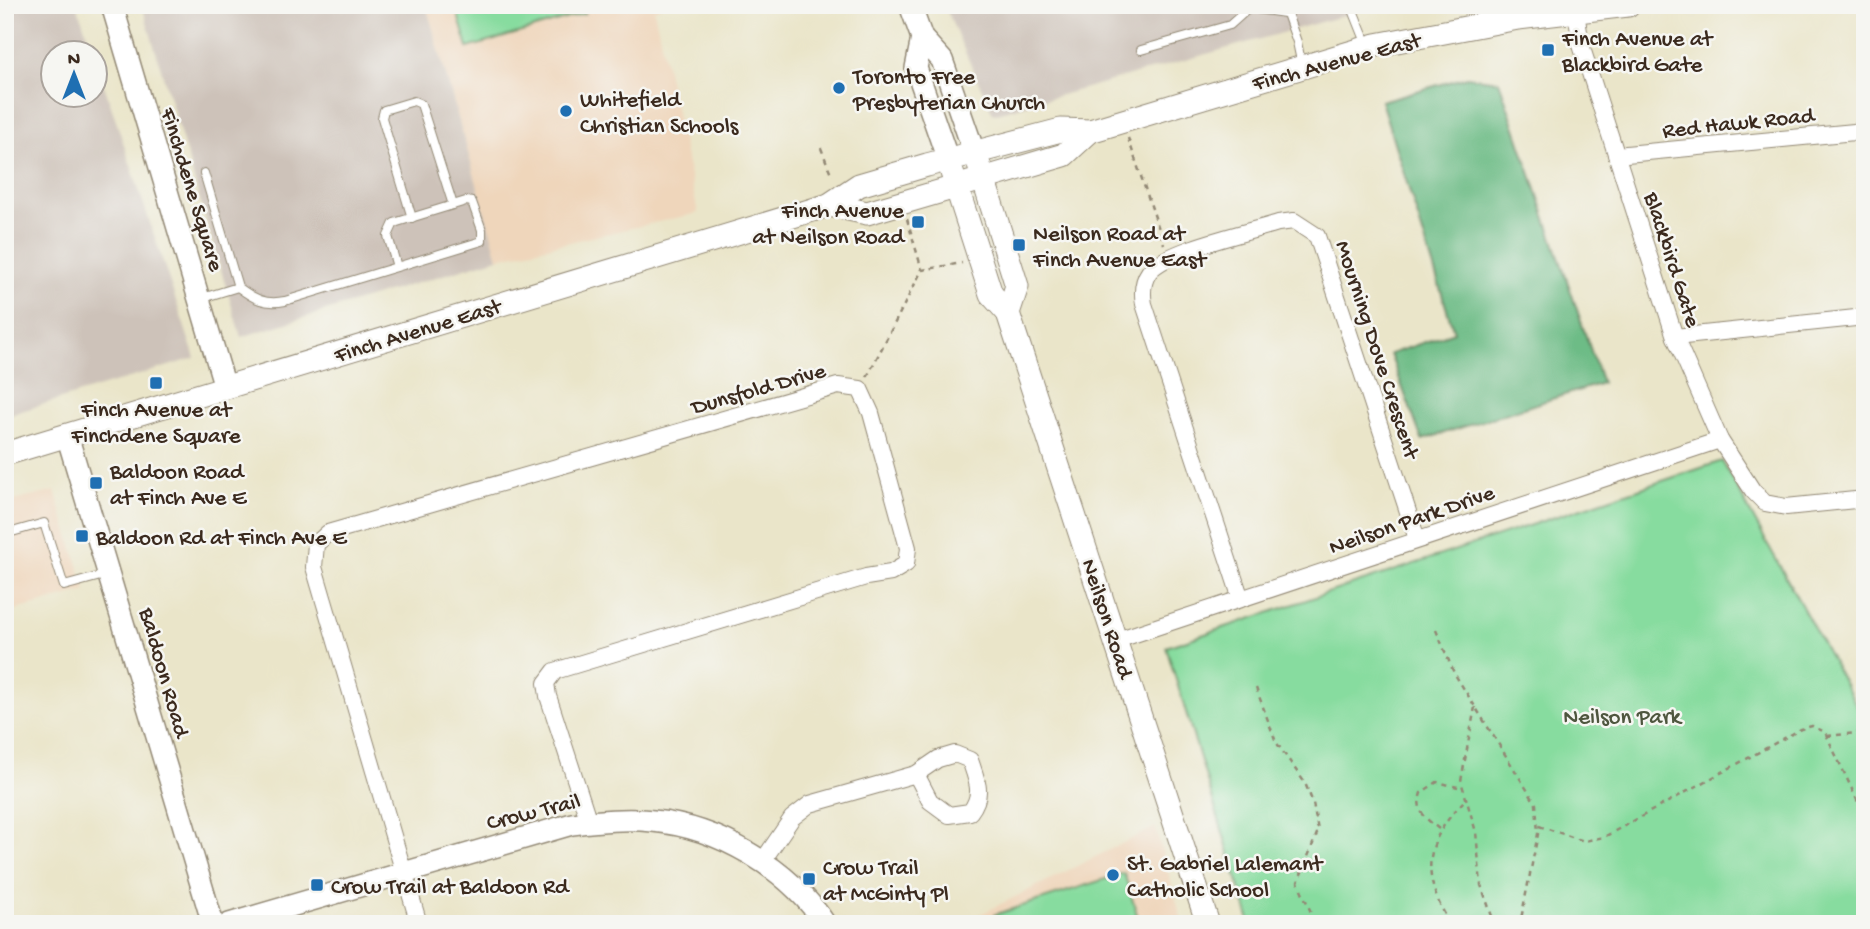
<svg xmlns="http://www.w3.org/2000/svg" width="1870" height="929" font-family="'Gochi Hand',sans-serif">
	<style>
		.built { fill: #efd6bb }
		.industrial { fill: #cdc2b9 }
		.green { fill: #87dc9f; stroke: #61835e; stroke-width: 2 }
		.forest { fill: #6dbc86; stroke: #547352; stroke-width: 2 }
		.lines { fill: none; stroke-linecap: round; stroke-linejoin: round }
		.service-casing { stroke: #928874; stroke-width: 10 }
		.minor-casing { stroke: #928874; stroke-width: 18 }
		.tertiary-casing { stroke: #928874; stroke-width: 24 }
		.secondary-casing { stroke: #928874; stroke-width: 25 }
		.path { stroke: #928874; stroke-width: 2.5; stroke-dasharray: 5 5; stroke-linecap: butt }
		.service { stroke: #fff; stroke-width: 8 }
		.minor { stroke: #fff; stroke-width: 16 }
		.tertiary { stroke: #fff; stroke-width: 21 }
		.secondary { stroke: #fff; stroke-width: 23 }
		.poi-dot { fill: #1f6fb2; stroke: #f6f6f2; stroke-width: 2.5 }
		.labels { text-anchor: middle; stroke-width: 5; stroke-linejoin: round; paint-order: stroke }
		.poi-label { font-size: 23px; fill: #3b2a1e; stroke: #f6f6f2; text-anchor: start }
		.street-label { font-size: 23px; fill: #3b2a1e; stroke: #f6f6f2 }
		.park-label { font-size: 23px; fill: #4e563e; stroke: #f6f6f2 }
	</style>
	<rect width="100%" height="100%" fill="#f6f6f2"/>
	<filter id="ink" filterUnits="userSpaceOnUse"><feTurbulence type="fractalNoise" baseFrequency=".0143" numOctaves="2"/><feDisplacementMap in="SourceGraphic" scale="14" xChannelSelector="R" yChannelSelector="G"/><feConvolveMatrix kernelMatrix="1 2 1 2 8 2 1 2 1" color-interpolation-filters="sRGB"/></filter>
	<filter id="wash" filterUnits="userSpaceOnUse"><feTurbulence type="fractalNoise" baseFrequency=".00686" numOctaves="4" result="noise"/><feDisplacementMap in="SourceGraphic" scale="28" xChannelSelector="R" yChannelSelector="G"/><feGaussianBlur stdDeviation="1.57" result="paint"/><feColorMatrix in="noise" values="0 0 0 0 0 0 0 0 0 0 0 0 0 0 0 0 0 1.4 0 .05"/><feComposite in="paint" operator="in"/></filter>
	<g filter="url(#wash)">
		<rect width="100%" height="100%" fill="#eae5c9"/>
		<g class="built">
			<polygon points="426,5 666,5 654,10 698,213 498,258"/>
			<polygon points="55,491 86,591 5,613 5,503"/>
			<polygon points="1155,827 1183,924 961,924"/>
		</g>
		<g class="industrial">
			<polygon points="5,5 77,5 93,52 52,52 52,94 94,94 95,58 195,358 5,416"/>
			<polygon points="142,5 426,5 498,258 241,337"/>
			<polygon points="944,5 1381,5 993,114"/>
		</g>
		<g class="green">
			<polygon points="455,5 582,5 585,13 468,48"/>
			<polygon points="1722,461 1865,721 1865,924 1251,924 1166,647"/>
			<polygon points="1124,873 1140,924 997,924 994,915"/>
		</g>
		<polygon class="forest" points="1467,77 1499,81 1602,383 1422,440 1390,354 1454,332 1381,101"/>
	</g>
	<g filter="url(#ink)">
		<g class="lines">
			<g class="service-casing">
				<g id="service">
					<polyline points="1248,5 1249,8 1285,13"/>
					<polyline points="1284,5 1297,42 1302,66"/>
					<polyline points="1351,5 1367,45"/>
					<polyline points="1141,50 1230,25 1249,8"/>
					<polyline points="412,218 382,118 384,110 414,101 421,104 453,205"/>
					<path d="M238 287C254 299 265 305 285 301L482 241V230L472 202 466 201 394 223 388 236 397 267"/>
					<polyline points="199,299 238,287 204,173"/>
					<polyline points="5,534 44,523 64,586 108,574"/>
				</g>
			</g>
			<g class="minor-casing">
				<g id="minor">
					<polyline points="1576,12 1581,45 1675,337 1720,440 1753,491 1765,503 1786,507 1865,499"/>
					<polyline points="1616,155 1865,131"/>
					<polyline points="1675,337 1865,317"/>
					<path d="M1241 599 1144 304C1142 293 1142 282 1149 272 1165 250 1250 232 1278 223L1294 221 1317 236 1417 539"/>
					<polyline points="1117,640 1720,440"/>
					<path d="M762 862 792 818 810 804 916 774 938 759 955 754 970 760C977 781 984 794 970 812L949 815 930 801 916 774"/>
					<polyline points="5,921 7,924"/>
					<polyline points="419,924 314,567 316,544 328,533 838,386 860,389 871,413 908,548 906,564 891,573 866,577 555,671 546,683 548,696 589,822"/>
				</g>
			</g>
			<g class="tertiary-casing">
				<g id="tertiary">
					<polyline points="112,5 225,387"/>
					<polyline points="910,5 922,38 942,60 974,152"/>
					<polyline points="922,38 916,68 948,160"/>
					<polyline points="67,435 213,924"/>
					<path d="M229 924 572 824C599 821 626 818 653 821 718 827 789 868 825 924"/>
				</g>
			</g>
			<g class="secondary-casing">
				<g id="secondary">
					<polyline points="948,160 991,294 1008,313 1208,924"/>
					<polyline points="979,165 1017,286 1008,313"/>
					<polyline points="829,205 867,213 1064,155 1090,131"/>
					<polyline points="5,454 829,205 859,185 927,165 1061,130 1090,131 1376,45 1518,18 1628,5"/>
				</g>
			</g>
			<g class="path">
				<polyline points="1128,138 1164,244"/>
				<polyline points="821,148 832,176"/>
				<polyline points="907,219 922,270"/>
				<polyline points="867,377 922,270 962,263"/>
				<polyline points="1436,630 1454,673 1536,804 1538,834 1520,924"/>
				<polyline points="1256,688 1276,742 1305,783 1313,803 1318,831 1298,882 1316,924"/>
				<polyline points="1475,707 1461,781 1476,832 1481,885 1494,922"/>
				<polyline points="1827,736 1865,732"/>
				<polyline points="1539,826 1584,841 1604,837 1801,729 1812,726 1825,732 1865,817"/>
				<path d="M1439 829C1426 819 1415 811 1421 793L1437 782 1462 788"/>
				<path d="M1450 923C1419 873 1425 841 1465 800"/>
				<polyline points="1438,924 1519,921"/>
			</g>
			<use href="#service" class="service"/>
			<use href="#minor" class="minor"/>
			<use href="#tertiary" class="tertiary"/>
			<use href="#secondary" class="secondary"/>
		</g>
	</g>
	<g class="poi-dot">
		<rect x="1541" y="43" width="14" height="14" rx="3.5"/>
		<circle cx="839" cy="88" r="7"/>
		<circle cx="566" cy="111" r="7"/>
		<rect x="911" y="215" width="14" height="14" rx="3.5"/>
		<rect x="1012" y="238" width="14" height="14" rx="3.5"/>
		<rect x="149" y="376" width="14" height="14" rx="3.5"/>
		<rect x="89" y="476" width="14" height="14" rx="3.5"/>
		<rect x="75" y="529" width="14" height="14" rx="3.5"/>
		<circle cx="1113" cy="875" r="7"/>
		<rect x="802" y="872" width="14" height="14" rx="3.5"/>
		<rect x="310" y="878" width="14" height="14" rx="3.5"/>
	</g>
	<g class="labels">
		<g class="poi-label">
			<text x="1562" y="45">Finch Avenue at<tspan x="1562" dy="26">Blackbird Gate</tspan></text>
			<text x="853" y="83">Toronto Free<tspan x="853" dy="26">Presbyterian Church</tspan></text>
			<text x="580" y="106">Whitefield<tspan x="580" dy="26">Christian Schools</tspan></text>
			<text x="904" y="217" text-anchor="end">Finch Avenue<tspan x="904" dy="26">at Neilson Road</tspan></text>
			<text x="1033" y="240">Neilson Road at<tspan x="1033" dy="26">Finch Avenue East</tspan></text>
			<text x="156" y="416" text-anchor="middle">Finch Avenue at<tspan x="156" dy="26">Finchdene Square</tspan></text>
			<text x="110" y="478">Baldoon Road<tspan x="110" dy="26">at Finch Ave E</tspan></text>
			<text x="96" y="544">Baldoon Rd at Finch Ave E</text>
			<text x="1127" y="870">St. Gabriel Lalemant<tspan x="1127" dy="26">Catholic School</tspan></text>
			<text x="823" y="874">Crow Trail<tspan x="823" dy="26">at McGinty Pl</tspan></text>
			<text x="331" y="893">Crow Trail at Baldoon Rd</text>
		</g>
		<g class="street-label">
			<text transform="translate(1336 60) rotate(-15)" y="8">Finch Avenue East</text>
			<text transform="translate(1738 121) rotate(-6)" y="8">Red Hawk Road</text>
			<text transform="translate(194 189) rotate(73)" y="8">Finchdene Square</text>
			<text transform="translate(1674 259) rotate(72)" y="8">Blackbird Gate</text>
			<text transform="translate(417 329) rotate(-17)" y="8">Finch Avenue East</text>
			<text transform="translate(1379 349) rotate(72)" y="8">Mourning Dove Crescent</text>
			<text transform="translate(758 387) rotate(-16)" y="8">Dunsfold Drive</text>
			<text transform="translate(1411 518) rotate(-19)" y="8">Neilson Park Drive</text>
			<text transform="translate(1109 618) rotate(72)" y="8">Neilson Road</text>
			<text transform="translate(166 672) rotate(74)" y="8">Baldoon Road</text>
			<text transform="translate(533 810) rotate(-14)" y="8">Crow Trail</text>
		</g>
		<g class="park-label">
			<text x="1622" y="723">Neilson Park</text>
		</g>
	</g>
	<rect width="1870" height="929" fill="none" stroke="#f6f6f2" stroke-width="28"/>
	<g transform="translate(74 74)"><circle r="33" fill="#f6f6f2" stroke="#aba49d" stroke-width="2"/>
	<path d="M0-5L12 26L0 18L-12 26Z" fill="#1f6fb2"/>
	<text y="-10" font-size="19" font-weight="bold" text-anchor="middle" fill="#3b2a1e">N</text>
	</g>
</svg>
